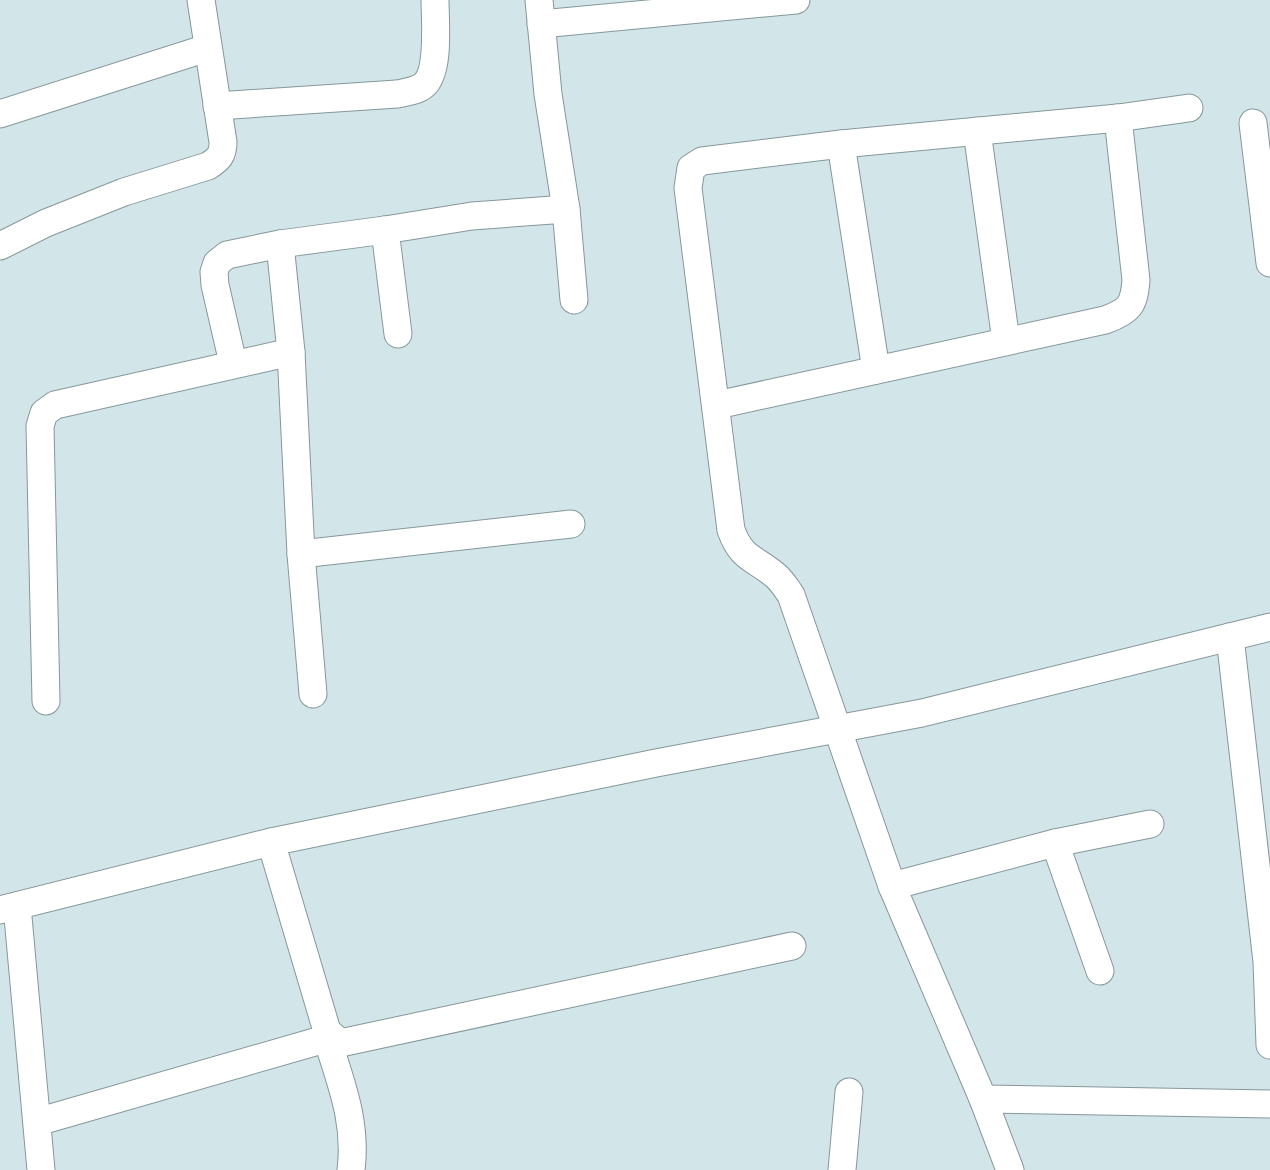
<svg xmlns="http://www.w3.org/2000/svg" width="1270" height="1170" font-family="Barlow,sans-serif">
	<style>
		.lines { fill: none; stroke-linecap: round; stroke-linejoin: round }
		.street-casing { stroke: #85979b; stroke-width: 29 }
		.street { stroke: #fff; stroke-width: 27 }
	</style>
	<rect width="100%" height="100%" fill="#d2e6ea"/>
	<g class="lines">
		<g class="street-casing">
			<g id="street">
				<polyline points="539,0 548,94 566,209 574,300"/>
				<polyline points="541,24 796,0"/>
				<path d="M217 106 397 94C406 92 417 91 424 85 440 71 435 20 435 0"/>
				<polyline points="0,114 207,48"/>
				<polyline points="1253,123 1270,263"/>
				<polyline points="977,131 1006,341"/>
				<polyline points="841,144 876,370"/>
				<polyline points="385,230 398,334"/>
				<polyline points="280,244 291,352 301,554 313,694"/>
				<path d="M0 246 46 223 124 192 208 166C219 159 223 155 223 142L201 0"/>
				<polyline points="233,363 215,285 214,272 217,263 227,255 280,244 385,230 472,216 566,209"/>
				<path d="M717 405 1105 320C1130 311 1134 305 1136 280L1118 118"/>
				<polyline points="301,554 571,524"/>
				<polyline points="1230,637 1267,962 1270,1045"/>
				<polyline points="46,701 40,426 44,413 55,405 291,352"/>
				<polyline points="271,842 327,1031 338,1041 345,1042 792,946"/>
				<polyline points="1055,843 1100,971"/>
				<polyline points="892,886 1055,843 1150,824"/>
				<polyline points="17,906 41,1170"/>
				<polyline points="0,910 271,842 656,763 922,713 1270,627"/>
				<path d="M327 1038C341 1084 357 1121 351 1170"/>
				<polyline points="983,1099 1270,1104"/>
				<polyline points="37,1122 332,1037"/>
				<polyline points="842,1170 849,1092"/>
				<path d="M1010 1170 983 1099 892 886 791 595C786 588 782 581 776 576 754 557 742 560 731 530L688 188 691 168 702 161 841 144 1118 118 1189 108"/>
			</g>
		</g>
		<use href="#street" class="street"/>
	</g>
</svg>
